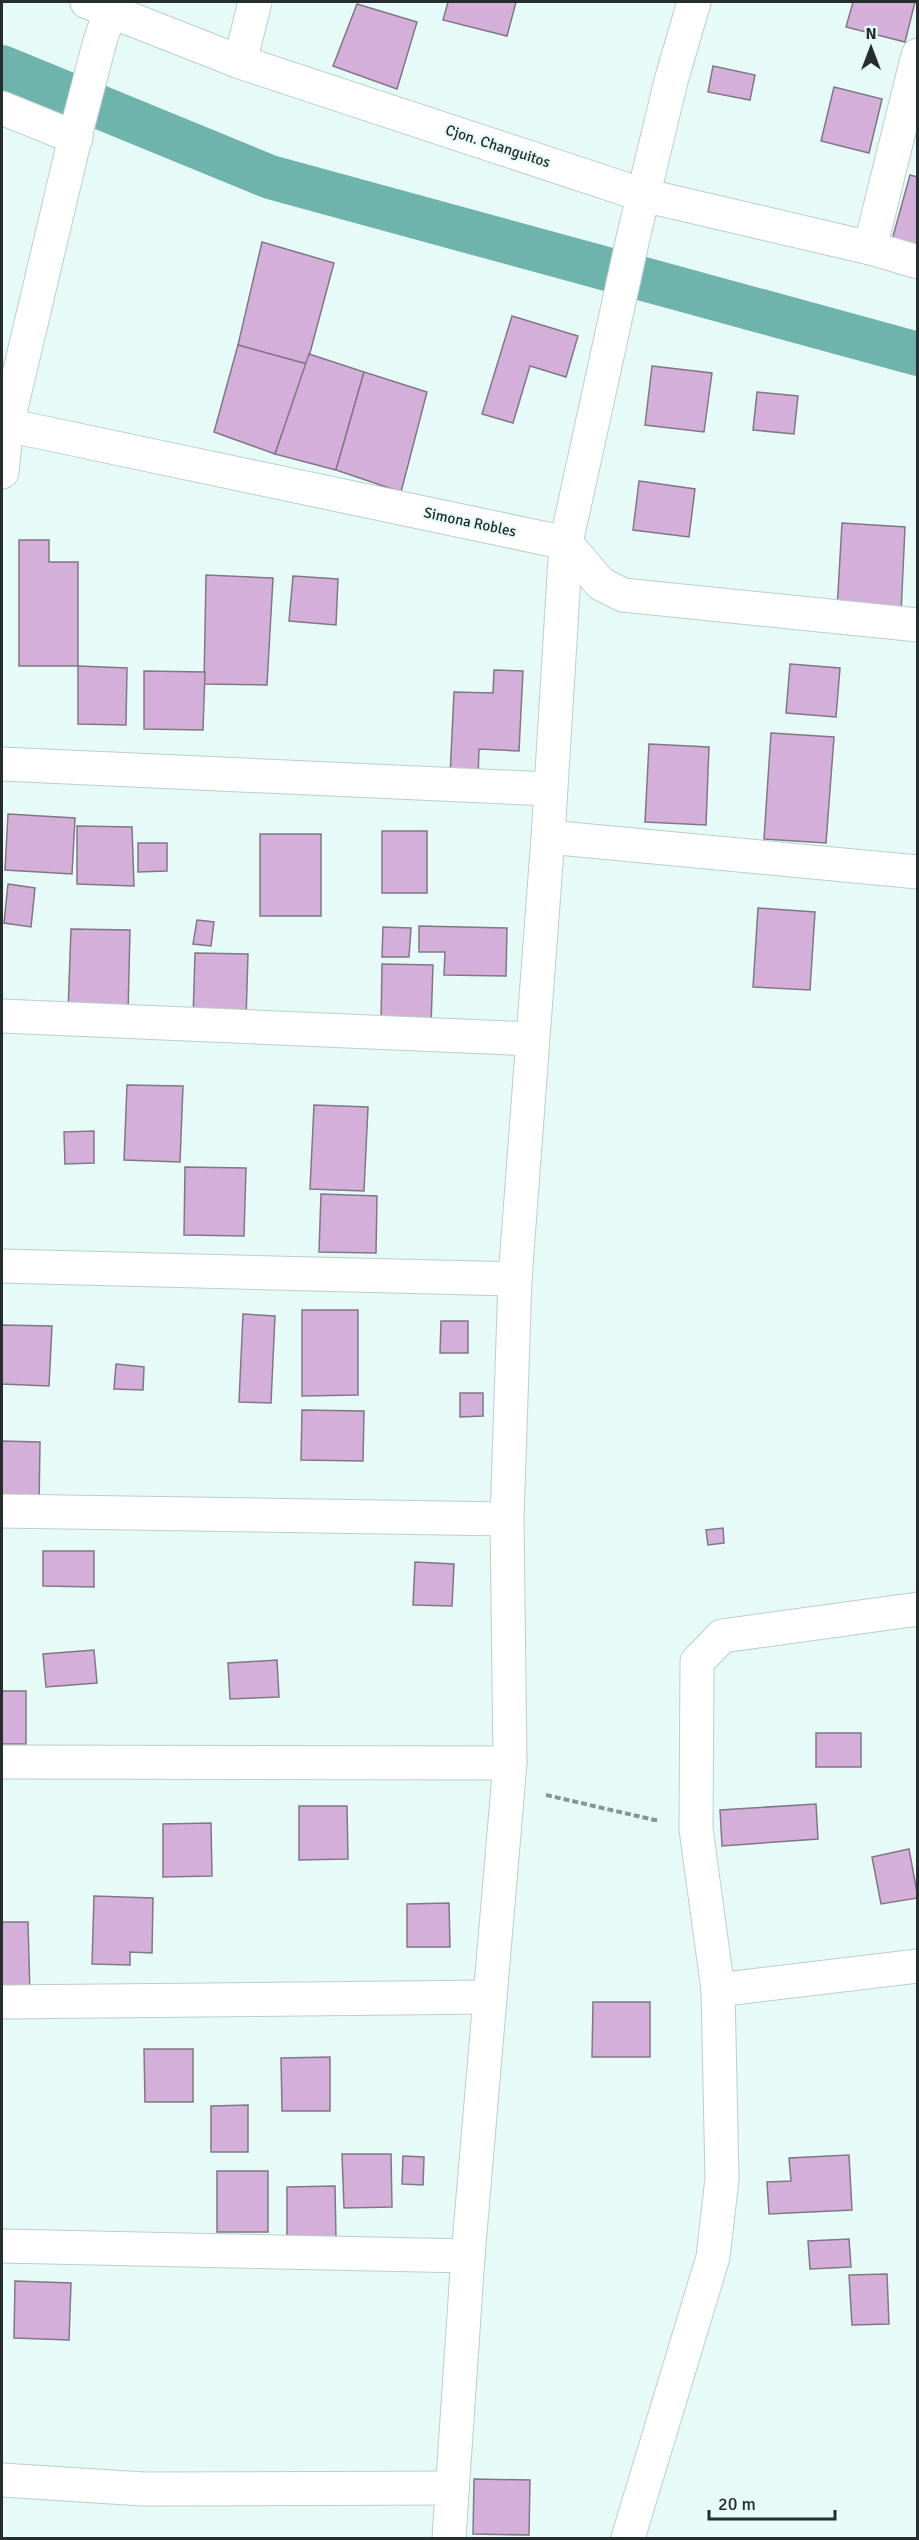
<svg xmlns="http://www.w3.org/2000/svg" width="919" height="2540" font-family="Signika,sans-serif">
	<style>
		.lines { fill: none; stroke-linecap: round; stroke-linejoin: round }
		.canal { stroke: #6eb4ac; stroke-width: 44 }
		.building { fill: #d4afda; stroke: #827784; stroke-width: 1.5 }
		.minor-casing { stroke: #bbcfcc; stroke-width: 35 }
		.path { stroke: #879694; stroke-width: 4; stroke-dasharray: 6 3; stroke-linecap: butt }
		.minor { stroke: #fff; stroke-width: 33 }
		.labels { text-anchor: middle; stroke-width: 4.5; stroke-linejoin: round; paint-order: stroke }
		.street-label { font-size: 15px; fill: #262e2d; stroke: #e6fbf8 }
	</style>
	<rect width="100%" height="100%" fill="#e6fbf8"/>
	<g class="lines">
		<polyline class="canal" points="2,67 270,177 918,354"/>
	</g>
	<g class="building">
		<polygon points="448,2 516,2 507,36 443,20"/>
		<polygon points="853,2 915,2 905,42 846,27"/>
		<polygon points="357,4 417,22 397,89 333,66"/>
		<polygon points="713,66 755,75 750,100 708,92"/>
		<polygon points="834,87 882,99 869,153 821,141"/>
		<polygon points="910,175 918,177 918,247 892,240"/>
		<polygon points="262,242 334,263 307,364 238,345"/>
		<polygon points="512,316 578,336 566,377 530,366 513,423 482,414"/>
		<polygon points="238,345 307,364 275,454 214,432"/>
		<polygon points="309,354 364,372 336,470 275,454"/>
		<polygon points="652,366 712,373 704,432 645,425"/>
		<polygon points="364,372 427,392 401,492 336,470"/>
		<polygon points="757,392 798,396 794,434 753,430"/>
		<polygon points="639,481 695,489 689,537 633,530"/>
		<polygon points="842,523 905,527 901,614 837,610"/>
		<polygon points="19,540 49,540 49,562 78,562 78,666 19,666"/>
		<polygon points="206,575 273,578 267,685 204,684"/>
		<polygon points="293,576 338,579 336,625 289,621"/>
		<polygon points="790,664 840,668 836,717 786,713"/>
		<polygon points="78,666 127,668 126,725 78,724"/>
		<polygon points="494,670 523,671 519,751 479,749 478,778 450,777 454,692 493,693"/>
		<polygon points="144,671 205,672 203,730 144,729"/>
		<polygon points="771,733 834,737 826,843 764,839"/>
		<polygon points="649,744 709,747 706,825 645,822"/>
		<polygon points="8,814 75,818 72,874 5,870"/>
		<polygon points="77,826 132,827 134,886 77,884"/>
		<rect x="382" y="831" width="45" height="62"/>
		<rect x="260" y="834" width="61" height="82"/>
		<polygon points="138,843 167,843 167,871 138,872"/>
		<polygon points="8,884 35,888 31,927 4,923"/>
		<polygon points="758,908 815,912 810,990 753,987"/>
		<polygon points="197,920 214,922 211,946 193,944"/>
		<polygon points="419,926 507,928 506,976 444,975 445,952 419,952"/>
		<polygon points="383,927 411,928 409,957 382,957"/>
		<polygon points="71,929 130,930 128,1014 68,1012"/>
		<polygon points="195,953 248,954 246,1020 193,1019"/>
		<polygon points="382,964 433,965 431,1025 381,1024"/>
		<polygon points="127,1085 183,1086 180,1162 124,1160"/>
		<polygon points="314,1105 368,1107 364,1191 310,1189"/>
		<polygon points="94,1131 94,1163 65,1164 64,1132"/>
		<polygon points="185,1167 246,1168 244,1236 184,1235"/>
		<polygon points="321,1194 377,1196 376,1253 319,1252"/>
		<polygon points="302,1310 358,1310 358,1395 302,1396"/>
		<polygon points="243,1314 275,1316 271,1403 239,1402"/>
		<polygon points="441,1321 468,1321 468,1353 440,1353"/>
		<polygon points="2,1325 52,1326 49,1386 2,1384"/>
		<polygon points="116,1364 144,1367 143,1390 114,1389"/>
		<polygon points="460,1393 483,1393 483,1416 460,1417"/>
		<polygon points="302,1410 364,1411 363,1461 301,1460"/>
		<polygon points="2,1441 40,1442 39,1508 2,1507"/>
		<polygon points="723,1528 724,1543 708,1545 706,1530"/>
		<polygon points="43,1551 94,1551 94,1587 43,1586"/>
		<polygon points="415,1562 454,1564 452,1606 413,1605"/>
		<polygon points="94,1650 97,1683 46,1687 43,1654"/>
		<polygon points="277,1660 279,1697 230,1699 228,1663"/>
		<rect x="2" y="1691" width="24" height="53"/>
		<rect x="816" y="1733" width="45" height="34"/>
		<polygon points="816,1804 818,1839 722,1846 720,1810"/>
		<polygon points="299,1806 347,1806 348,1859 299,1860"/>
		<polygon points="211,1823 212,1876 163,1877 163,1824"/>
		<polygon points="909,1849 918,1898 881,1904 872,1857"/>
		<polygon points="94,1896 153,1898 152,1953 130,1952 130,1965 92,1964"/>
		<polygon points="449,1903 450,1947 407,1947 407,1904"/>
		<polygon points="2,1922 28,1922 30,1995 2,1996"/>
		<polygon points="593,2002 650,2002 650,2057 592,2057"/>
		<polygon points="144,2049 193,2049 193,2102 145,2102"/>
		<polygon points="330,2057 330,2111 282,2111 281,2058"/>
		<polygon points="248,2105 248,2152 211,2152 211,2106"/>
		<polygon points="342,2154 391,2154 392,2207 344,2208"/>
		<polygon points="849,2155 852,2210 769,2214 767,2182 791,2181 789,2158"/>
		<polygon points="403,2156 424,2157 423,2185 402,2184"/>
		<rect x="217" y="2171" width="51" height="61"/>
		<polygon points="335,2186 336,2239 287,2240 287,2187"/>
		<polygon points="849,2239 851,2267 810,2269 808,2241"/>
		<polygon points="887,2274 889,2324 852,2325 849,2275"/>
		<polygon points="15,2281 71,2283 69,2340 14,2338"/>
		<polygon points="474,2479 530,2480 529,2535 473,2534"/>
	</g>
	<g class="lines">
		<g class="minor-casing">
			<g id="minor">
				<polyline points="87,2 240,62 643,195 870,248 918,262"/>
				<polyline points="240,62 255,2"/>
				<polyline points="2,108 76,138"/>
				<polyline points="870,248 918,55"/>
				<polyline points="7,425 566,543 601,584 623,595 918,625"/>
				<polyline points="2,472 7,425 79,121 100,41 110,12"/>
				<polyline points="2,764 549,789"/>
				<polyline points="548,837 918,872"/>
				<polyline points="2,1016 532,1039"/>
				<polyline points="2,1266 515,1279"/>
				<polyline points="2,1511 507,1519"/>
				<polyline points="2,1762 510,1763"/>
				<polyline points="718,1990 918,1966"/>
				<polyline points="2,2002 490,1997"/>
				<polyline points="2,2246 468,2256 449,2538"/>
				<polyline points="468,2256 510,1763 507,1519 515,1279 548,837 566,543 633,238 671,81 694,2"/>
				<polyline points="2,2480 143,2489 452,2488"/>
				<polyline points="628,2538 713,2257 722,2179 718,1990 696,1829 697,1662 722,1636 918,1609"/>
			</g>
		</g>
		<polyline class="path" points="546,1795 659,1821"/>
		<use href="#minor" class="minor"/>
	</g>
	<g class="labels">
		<g class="street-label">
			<text transform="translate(498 146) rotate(18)" y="5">Cjon. Changuitos</text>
			<text transform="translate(470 522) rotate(12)" y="5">Simona Robles</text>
		</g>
	</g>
	<rect width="919" height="2540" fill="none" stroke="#262e2d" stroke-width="6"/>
	<g transform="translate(871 48)" stroke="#e6fbf8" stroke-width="4.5" paint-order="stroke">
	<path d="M0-4.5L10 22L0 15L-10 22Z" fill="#262e2d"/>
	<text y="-9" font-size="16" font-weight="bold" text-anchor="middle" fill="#262e2d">N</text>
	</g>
	<path d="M709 2510v9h126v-9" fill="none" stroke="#262e2d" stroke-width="3"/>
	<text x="718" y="2510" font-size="18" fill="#262e2d" stroke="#e6fbf8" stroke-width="4.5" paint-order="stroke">20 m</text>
</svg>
